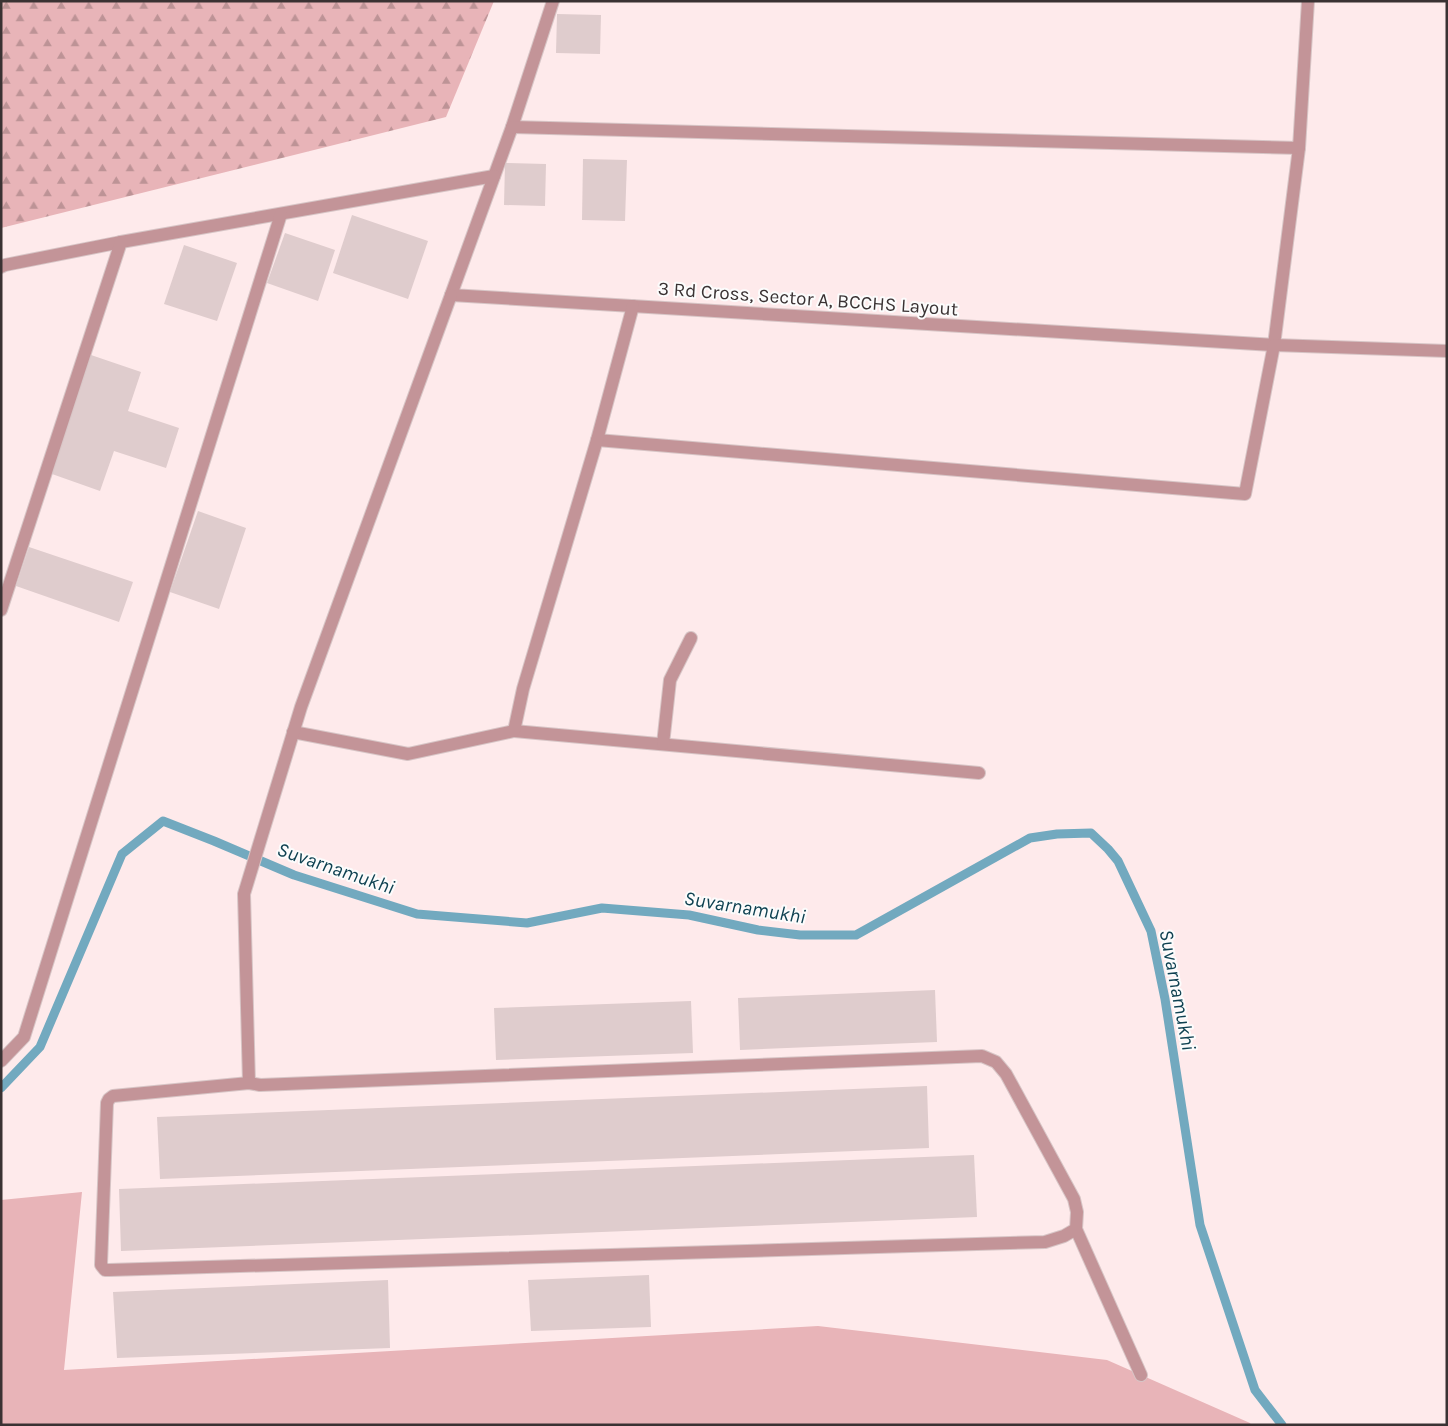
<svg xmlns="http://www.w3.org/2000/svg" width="1448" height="1426" font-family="Karla,sans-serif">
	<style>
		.grass { fill: #e8b4b8 }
		.forest { fill: url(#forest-firs) }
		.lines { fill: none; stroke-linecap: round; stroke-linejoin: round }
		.stream { stroke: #72a9bf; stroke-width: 9 }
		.building { fill: #dfcccd }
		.minor-casing { stroke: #d7c5c6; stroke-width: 14 }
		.minor { stroke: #c39498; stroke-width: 12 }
		.labels { text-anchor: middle; stroke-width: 4; stroke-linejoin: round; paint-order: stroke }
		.street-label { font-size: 19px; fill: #3a3233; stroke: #fcfcfc }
		.water-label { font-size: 20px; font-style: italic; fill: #0f4151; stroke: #fcfcfc }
	</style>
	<defs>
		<pattern id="forest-firs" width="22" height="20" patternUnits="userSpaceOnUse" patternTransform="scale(1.25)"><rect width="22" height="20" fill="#e8b4b8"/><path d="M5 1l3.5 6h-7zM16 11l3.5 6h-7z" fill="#bd9396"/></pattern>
	</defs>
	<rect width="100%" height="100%" fill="#feeaeb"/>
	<polygon class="grass" points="82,1192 64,1370 818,1326 1107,1360 1250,1423 1251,1425 1,1425 1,1200"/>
	<polygon class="forest" points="1,1 494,1 446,117 1,228"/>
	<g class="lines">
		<polyline class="stream" points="1,1088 40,1047 122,854 163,821 214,841 294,875 417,914 527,923 602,908 689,915 758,930 800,935 856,935 1030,838 1057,834 1091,833 1108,849 1118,861 1151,931 1165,999 1200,1225 1255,1390 1282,1425"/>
	</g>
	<g class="building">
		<polygon points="557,14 601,15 600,54 556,53"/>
		<polygon points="583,159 627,160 625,221 582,220"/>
		<polygon points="505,163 546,164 545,206 504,205"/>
		<polygon points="352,215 428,241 408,299 333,273"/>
		<polygon points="285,233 335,250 318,301 267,283"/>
		<polygon points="184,245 237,263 217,321 164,304"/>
		<polygon points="91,355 141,372 128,411 179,428 166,468 114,451 100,491 52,474"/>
		<polygon points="198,511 246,528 219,609 170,592"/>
		<polygon points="29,547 133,582 119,622 16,586"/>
		<polygon points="935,990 937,1042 740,1050 738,998"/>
		<polygon points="691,1001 693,1053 496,1060 494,1008"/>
		<polygon points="927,1086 929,1148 160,1179 157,1117"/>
		<polygon points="974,1155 977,1217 121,1251 119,1189"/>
		<polygon points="649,1275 651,1327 531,1331 528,1280"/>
		<polygon points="388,1280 390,1348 117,1358 113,1292"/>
	</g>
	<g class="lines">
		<g class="minor-casing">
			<g id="minor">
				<polyline points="553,1 512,127 451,295 1274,345 1299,148"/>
				<polyline points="512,127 1299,148 1308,1"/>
				<polyline points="1,267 5,265 121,242"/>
				<polyline points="597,440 1245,494 1274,345 1447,351"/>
				<polyline points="1,610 121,242 494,176"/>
				<polyline points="514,731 979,773"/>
				<polyline points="293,732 408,754 514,731 523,689 597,440 633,306"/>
				<polyline points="663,744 670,680 691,638"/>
				<polyline points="1,1061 24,1037 281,214"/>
				<polyline points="249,1083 244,894 301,707 451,295"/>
				<polyline points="1076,1229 1064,1236 1045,1242 109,1270 105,1270 101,1265 107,1103 109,1099 113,1096 249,1083 260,1085 982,1056 996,1062 1006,1074 1074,1199 1077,1212 1076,1229 1141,1375"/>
			</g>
		</g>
		<use href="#minor" class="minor"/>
	</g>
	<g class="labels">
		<g class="street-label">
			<text transform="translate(808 298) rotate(4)" y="7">3 Rd Cross, Sector A, BCCHS Layout</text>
		</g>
		<g class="water-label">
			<text transform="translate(336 868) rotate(19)" y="7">Suvarnamukhi</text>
			<text transform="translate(745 907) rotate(9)" y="7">Suvarnamukhi</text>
			<text transform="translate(1178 990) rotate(79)" y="7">Suvarnamukhi</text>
		</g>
	</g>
	<rect width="1448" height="1426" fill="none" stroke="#3a3233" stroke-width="5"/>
</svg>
